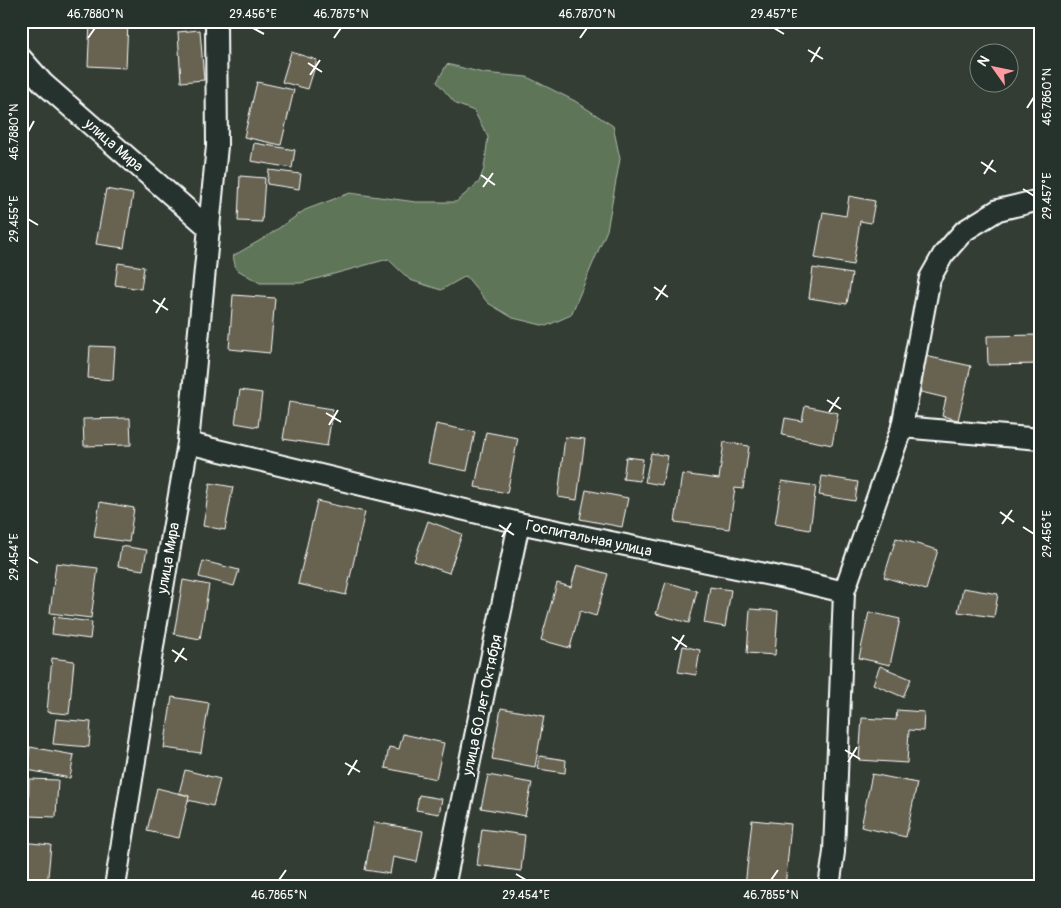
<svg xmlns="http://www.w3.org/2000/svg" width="1061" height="908" font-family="Pangolin,sans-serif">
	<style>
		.green { fill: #5e7458; stroke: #aebaac }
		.building { fill: #686351; stroke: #fff }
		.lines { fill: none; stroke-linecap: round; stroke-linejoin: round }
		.minor-casing { stroke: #fff; stroke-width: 24 }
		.minor { stroke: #26332d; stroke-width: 20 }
		.ticks { fill: none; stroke: #fff; stroke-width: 2 }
		.labels { text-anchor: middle; stroke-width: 4; stroke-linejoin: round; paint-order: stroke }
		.street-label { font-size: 15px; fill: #fff; stroke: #26332d }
		.neatline { fill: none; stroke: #fff; stroke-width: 2 }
		.ticks-label { font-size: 12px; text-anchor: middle; fill: #fff }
	</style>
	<rect width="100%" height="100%" fill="#333d34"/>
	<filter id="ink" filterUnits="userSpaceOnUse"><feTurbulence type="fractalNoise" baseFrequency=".02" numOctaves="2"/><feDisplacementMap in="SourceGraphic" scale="10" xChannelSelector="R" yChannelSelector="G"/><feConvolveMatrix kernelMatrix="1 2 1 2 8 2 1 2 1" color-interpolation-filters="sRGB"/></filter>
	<g filter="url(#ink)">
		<polygon class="green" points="447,64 483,73 527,77 575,101 613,126 620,159 607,230 571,315 546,326 513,318 488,303 466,276 441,290 410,280 388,259 301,283 260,283 236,269 233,256 266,237 305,210 350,193 416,202 456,202 479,182 484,169 488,137 474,111 456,104 437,82"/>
		<g class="building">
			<polygon points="90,21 128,21 126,68 88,66"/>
			<polygon points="200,30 204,80 181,82 178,32"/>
			<polygon points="291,52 317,60 308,89 282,82"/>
			<polygon points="257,82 294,90 281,145 244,137"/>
			<polygon points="254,143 295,150 292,168 251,161"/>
			<polygon points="269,170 301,174 299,189 267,184"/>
			<polygon points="240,176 265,178 262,222 238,221"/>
			<polygon points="106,189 133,194 124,248 96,244"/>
			<polygon points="849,196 875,201 871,223 860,221 853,265 815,258 823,212 846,216"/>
			<polygon points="118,263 144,267 141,289 115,285"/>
			<polygon points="813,268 852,274 847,304 809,298"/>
			<polygon points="233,295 275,298 270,353 229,349"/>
			<polygon points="1040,335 1040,364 988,365 987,336"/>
			<polygon points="90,346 115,347 113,380 88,378"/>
			<polygon points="925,356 971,366 958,420 942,416 946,398 917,391"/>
			<polygon points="240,390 262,393 258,427 235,423"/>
			<polygon points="289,402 333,409 327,446 283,439"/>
			<polygon points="805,406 838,413 832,445 782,435 785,418 802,421"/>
			<polygon points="130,418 131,445 84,446 83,419"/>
			<polygon points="436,424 475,432 467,471 428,463"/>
			<polygon points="486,432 518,438 507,493 475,487"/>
			<polygon points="565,437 585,439 577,500 558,497"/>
			<polygon points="724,442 749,446 743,489 735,488 729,529 675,522 682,474 719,479"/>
			<polygon points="651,453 668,456 662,485 645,482"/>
			<polygon points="626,457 643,459 640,481 623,479"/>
			<polygon points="822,476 858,482 855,501 819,495"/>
			<polygon points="782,481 816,486 810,530 775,524"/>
			<polygon points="210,483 233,487 225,530 203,526"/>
			<polygon points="586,490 628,498 622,527 580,519"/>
			<polygon points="317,501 365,512 346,595 298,584"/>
			<polygon points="100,502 134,508 129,542 94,537"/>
			<polygon points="428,521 462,534 449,573 414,561"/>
			<polygon points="896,538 938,550 926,590 884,577"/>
			<polygon points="121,546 147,550 143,570 118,566"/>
			<polygon points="203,561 239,570 234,586 199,577"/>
			<polygon points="56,563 98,568 91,618 50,613"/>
			<polygon points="577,565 608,574 596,616 580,611 570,648 541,640 557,583 571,587"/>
			<polygon points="183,580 209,585 200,639 174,634"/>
			<polygon points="666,582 697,591 689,623 656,614"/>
			<polygon points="710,587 731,590 725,627 704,623"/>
			<polygon points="963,588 998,594 994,617 958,612"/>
			<polygon points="750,609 778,611 775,655 747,653"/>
			<polygon points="869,612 900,619 890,665 859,658"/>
			<polygon points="54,617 92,622 90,639 52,634"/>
			<polygon points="683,646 700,650 696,675 678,672"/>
			<polygon points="52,658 74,661 69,714 47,712"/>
			<polygon points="880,666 911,679 903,697 873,684"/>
			<polygon points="172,697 209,703 201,753 164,748"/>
			<polygon points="501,708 544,716 535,767 492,759"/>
			<polygon points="897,710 924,712 923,731 909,730 907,763 859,760 862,718 896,720"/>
			<polygon points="56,719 91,722 89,747 53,744"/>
			<polygon points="403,734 444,743 436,779 385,768 389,747 399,749"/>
			<polygon points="30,747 74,755 70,778 27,770"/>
			<polygon points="540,756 566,760 565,773 538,769"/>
			<polygon points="185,770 220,779 213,806 188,800 189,796 179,793"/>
			<polygon points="872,774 917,783 906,837 861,827"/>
			<polygon points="488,775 532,783 525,816 481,808"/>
			<polygon points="29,779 58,780 56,817 28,816"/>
			<polygon points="157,788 189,796 179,838 147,831"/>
			<polygon points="419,795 442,799 439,814 416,810"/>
			<polygon points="752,820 791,824 785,887 745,887"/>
			<polygon points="374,822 423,831 417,862 393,857 390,874 365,870"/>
			<polygon points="482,829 525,835 521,871 477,865"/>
			<polygon points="21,842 51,845 47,887 21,887"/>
		</g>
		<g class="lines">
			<g class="minor-casing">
				<g id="minor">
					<polyline points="21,58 43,83 210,229"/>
					<polyline points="902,427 930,278 943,255 964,231 998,210 1040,200"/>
					<polyline points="188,443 519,523 799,581 844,592 902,427 1040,439"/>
					<polyline points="115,887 155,634 188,443 217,146 216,21"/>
					<polyline points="444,887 519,523"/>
					<polyline points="829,887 834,852 844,592"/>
				</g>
			</g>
			<use href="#minor" class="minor"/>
		</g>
	</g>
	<path class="ticks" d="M253 28 264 34M774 28 784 34M88 38 95 28M334 38 341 28M580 38 587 28M808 50 823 59M811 62 820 47M308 63 322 72M310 75 320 60M1027 108 1034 97M28 132 34 121M981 162 996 172M984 174 993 160M481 175 495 185M483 187 493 173M1023 189 1034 196M28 219 38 225M654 287 668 297M153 300 168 310M656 300 666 285M156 313 165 298M827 400 841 409M829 412 839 397M326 413 341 422M329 425 338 410M1000 512 1014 522M1002 524 1012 510M499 525 514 535M1023 527 1034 534M502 537 511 523M28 557 38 563M672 637 687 647M172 650 187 660M675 650 684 635M175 662 184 648M845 750 860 759M848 762 857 747M345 763 360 772M348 775 357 760M516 874 526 880M279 880 286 870M771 880 778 870"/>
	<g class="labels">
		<g class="street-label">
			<text transform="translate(114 145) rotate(41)" y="5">улица Мира</text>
			<text transform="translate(589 538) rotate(12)" y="5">Госпитальная улица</text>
			<text transform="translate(168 558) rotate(-80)" y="5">улица Мира</text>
			<text transform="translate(482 705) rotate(-78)" y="5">улица 60 лет Октября</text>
		</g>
	</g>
	<rect width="1061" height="908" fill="none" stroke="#26332d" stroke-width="55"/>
	<g transform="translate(994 68) rotate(303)"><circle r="24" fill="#26332d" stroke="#7d8581"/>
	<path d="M0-4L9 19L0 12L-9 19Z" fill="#ff9aa2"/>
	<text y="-8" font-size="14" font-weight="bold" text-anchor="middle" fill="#ffffff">N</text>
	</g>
	<rect x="28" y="28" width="1006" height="852" class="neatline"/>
	<g class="ticks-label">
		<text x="95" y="18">46.7880°N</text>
		<text x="253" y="18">29.456°E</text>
		<text x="341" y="18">46.7875°N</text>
		<text x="587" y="18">46.7870°N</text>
		<text x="774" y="18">29.457°E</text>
		<text transform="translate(1047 97) rotate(-90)" y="4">46.7860°N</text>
		<text transform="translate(14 132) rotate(-90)" y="4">46.7880°N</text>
		<text transform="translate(1047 196) rotate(-90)" y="4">29.457°E</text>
		<text transform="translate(14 219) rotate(-90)" y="4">29.455°E</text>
		<text transform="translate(1047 534) rotate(-90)" y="4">29.456°E</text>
		<text transform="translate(14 557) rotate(-90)" y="4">29.454°E</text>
		<text x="279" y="899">46.7865°N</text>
		<text x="526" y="899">29.454°E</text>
		<text x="771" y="899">46.7855°N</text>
	</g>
</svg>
